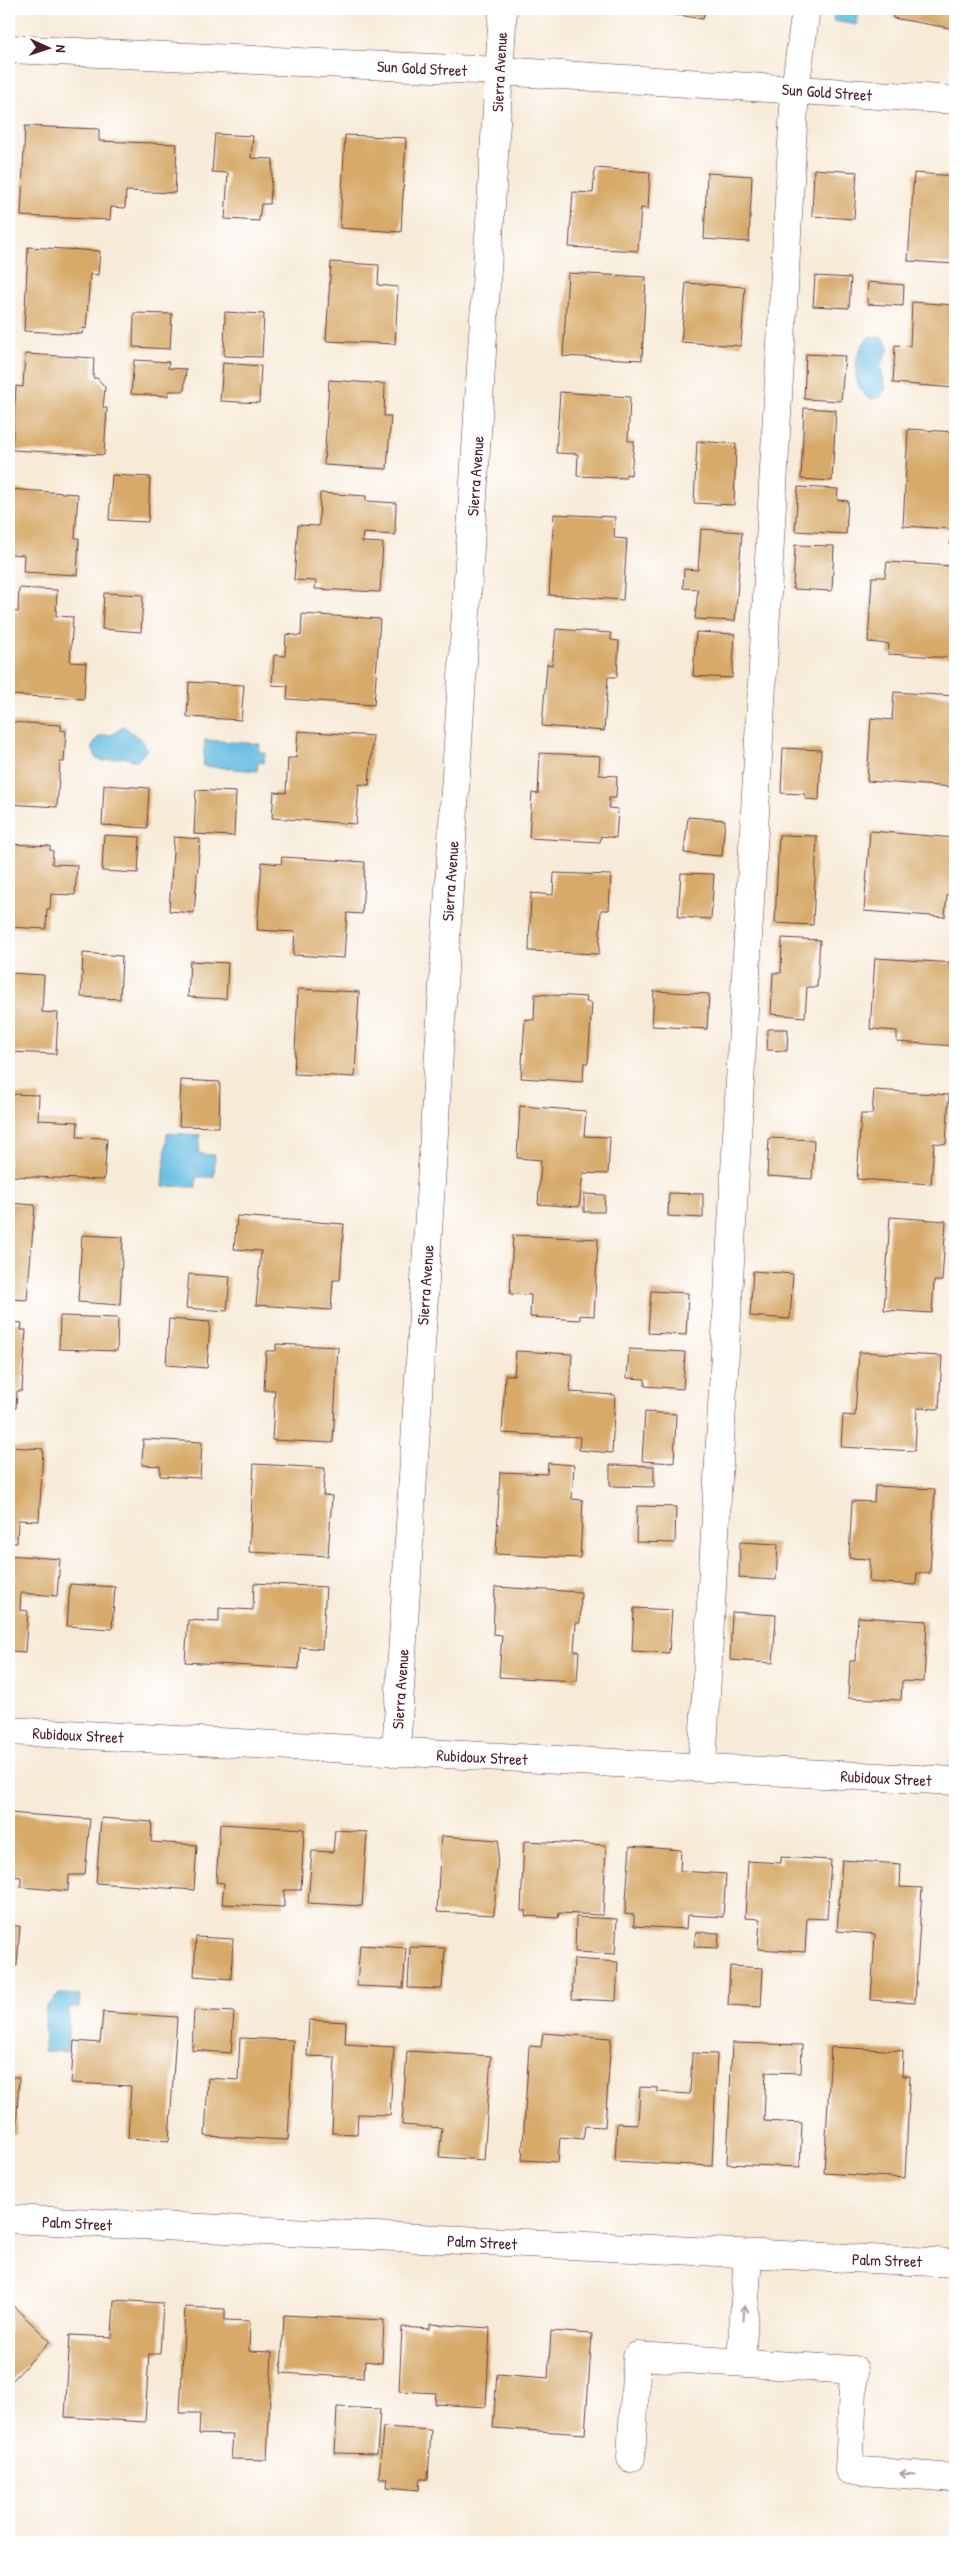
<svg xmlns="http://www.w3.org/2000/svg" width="964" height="2551" font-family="'Patrick Hand',sans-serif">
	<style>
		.water { fill: #64bbe1; stroke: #576d86 }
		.building { fill: #d7aa6a }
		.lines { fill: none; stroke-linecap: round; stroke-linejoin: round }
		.minor-casing { stroke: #643e45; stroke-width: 29 }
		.minor { stroke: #fff; stroke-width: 28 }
		.oneway { stroke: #ae9aa0 }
		.labels { text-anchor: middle; stroke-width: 4.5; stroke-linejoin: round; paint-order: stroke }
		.street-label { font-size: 16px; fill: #4a1f2b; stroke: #fff }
	</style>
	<rect width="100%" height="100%" fill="#fff"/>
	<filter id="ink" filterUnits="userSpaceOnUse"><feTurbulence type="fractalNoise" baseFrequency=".02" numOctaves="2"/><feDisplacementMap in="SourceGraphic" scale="10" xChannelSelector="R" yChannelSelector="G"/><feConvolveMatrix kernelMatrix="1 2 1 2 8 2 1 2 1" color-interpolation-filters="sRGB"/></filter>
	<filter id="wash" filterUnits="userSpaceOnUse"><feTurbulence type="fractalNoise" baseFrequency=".0096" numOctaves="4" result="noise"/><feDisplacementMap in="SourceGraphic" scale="20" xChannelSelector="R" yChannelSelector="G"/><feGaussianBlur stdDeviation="1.12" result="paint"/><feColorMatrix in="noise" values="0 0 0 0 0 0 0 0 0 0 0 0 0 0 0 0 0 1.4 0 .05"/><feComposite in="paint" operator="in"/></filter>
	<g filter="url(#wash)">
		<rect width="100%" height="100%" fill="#f7ebd8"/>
		<g class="water">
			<polygon points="835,9 859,9 857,25 833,21"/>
			<path d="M871 336 883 338 889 349 880 366 886 388 880 397 871 399C849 388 852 349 871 336Z"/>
			<path d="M123 726 143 741 147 750 137 761 123 757 104 761 97 759 92 748C96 736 101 735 112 735Z"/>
			<polygon points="205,740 260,744 259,752 265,753 264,763 258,762 257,771 203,766"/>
			<polygon points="167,1133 200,1135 199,1154 215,1155 214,1177 196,1177 196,1187 163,1186"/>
			<polygon points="59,1994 80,1995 79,2008 69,2008 67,2052 44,2051 46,2007"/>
		</g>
		<g id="blocks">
			<g class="building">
				<polygon points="641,9 705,9 703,19"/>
				<polygon points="894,9 955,9 955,29 893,18"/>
				<polygon points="25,126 99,129 99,141 177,144 175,193 126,191 125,208 111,207 110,220 21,216"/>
				<polygon points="215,134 253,136 251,158 273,159 270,204 261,204 259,221 225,219 228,173 212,172"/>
				<polygon points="345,135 406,138 401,232 340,228"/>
				<polygon points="595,168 650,172 648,209 641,208 638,251 569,247 573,192 593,193"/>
				<polygon points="814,169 857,172 854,219 812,216"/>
				<polygon points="707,173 752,176 749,242 704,239"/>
				<polygon points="914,173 955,176 955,264 908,261"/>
				<polygon points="28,247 100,251 98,275 90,274 86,329 83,328 82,334 24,331"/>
				<polygon points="331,262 379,265 378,285 398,287 395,344 326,341"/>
				<polygon points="568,273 646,277 642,360 563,356"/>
				<polygon points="815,276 851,278 849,308 813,306"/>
				<polygon points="868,282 904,285 903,306 867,304"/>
				<polygon points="686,283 745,287 741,346 681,342"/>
				<polygon points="912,302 955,305 955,388 893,383 895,345 910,346"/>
				<polygon points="225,312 264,314 262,357 224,356"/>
				<polygon points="134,313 172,314 170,349 133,347"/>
				<polygon points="25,354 94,358 93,378 97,378 105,387 103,408 107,408 104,455 12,450 16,386 23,387"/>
				<polygon points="806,354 845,356 841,401 804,399"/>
				<polygon points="134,360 169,362 168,368 186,369 184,391 168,391 168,396 131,394"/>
				<polygon points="223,363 261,366 259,403 220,401"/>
				<polygon points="329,380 385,384 384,416 391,416 387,469 324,465"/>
				<polygon points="560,392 630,397 628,441 634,441 631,475 626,474 626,478 577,476 578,454 556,453"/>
				<polygon points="804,408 836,410 832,481 801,479"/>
				<polygon points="908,429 955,432 955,545 950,545 951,529 903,526"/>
				<polygon points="697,441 736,444 734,505 694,503"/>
				<polygon points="112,475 150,477 148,522 109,520"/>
				<polygon points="798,487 838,489 837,500 848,501 846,534 795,531"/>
				<polygon points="9,489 78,494 75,538 79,538 77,575 23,572 24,555 9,554"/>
				<polygon points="320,493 366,496 366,501 396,503 395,535 363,533 362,542 383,543 380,592 315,589 316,581 294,580 298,525 319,526"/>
				<polygon points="554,514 615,517 614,538 627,539 623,600 549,595"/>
				<polygon points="701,529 742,532 735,621 695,619 698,589 683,588 684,569 698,570"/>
				<polygon points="795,545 834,546 832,591 793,589"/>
				<polygon points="887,562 953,566 952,573 955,574 955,658 888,654 889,644 868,642 872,577 885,577"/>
				<polygon points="19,588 57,590 56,616 73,617 70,662 86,663 84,699 9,695 9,611 18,612"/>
				<polygon points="104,593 143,595 141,632 102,629"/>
				<polygon points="302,614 380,619 374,705 287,699 288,686 272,685 274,655 285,656 286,634 301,636"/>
				<polygon points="556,629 611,633 611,640 619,641 617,677 608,677 604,731 542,726 547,664 552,665"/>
				<polygon points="696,632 735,634 732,678 693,676"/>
				<polygon points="189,682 244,685 241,720 187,717"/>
				<polygon points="894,692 955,696 953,787 867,781 871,718 892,720"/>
				<polygon points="9,722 61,725 61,730 66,731 64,762 60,762 57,807 9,804"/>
				<polygon points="298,731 373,736 369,785 359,784 356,824 272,818 274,792 286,793 288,758 296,758"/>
				<polygon points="783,748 821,750 819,800 805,799 805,794 781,793"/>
				<polygon points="540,753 600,756 599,775 617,776 616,798 609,798 609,808 618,809 616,838 601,836 600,842 529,838 532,793 538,794"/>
				<polygon points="104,785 149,788 147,828 102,825"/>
				<polygon points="196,790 236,792 234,836 194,834"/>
				<polygon points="688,817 725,820 722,856 684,853"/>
				<polygon points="870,831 955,838 955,895 947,895 945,917 864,911"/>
				<polygon points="104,835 140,837 138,873 102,871"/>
				<polygon points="779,835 817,836 813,925 775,923"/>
				<polygon points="174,837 200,839 194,913 169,911"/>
				<polygon points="9,844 50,846 50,850 53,851 52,864 77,865 75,895 51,894 50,909 47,909 46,929 9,927"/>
				<polygon points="282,857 365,862 362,914 347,913 344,958 293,955 295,932 257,930 262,862 281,864"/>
				<polygon points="554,873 611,875 609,910 601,910 599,954 529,951 531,893 553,895"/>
				<polygon points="681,873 714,874 711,919 678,917"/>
				<polygon points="782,938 820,940 817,987 807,987 805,1017 771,1014 773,973 781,973"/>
				<polygon points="83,953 122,956 120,999 81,997"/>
				<polygon points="875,958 955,963 955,1046 897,1042 897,1031 870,1029"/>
				<polygon points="190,961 228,963 226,999 188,997"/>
				<polygon points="9,973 44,975 42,1012 58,1013 56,1054 9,1052"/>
				<polygon points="298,989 359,992 355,1077 294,1074"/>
				<polygon points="654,991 709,994 707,1029 652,1026"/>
				<polygon points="535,994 587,997 586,1002 592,1003 588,1063 584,1063 583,1082 521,1078 525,1019 534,1020"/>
				<polygon points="768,1029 788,1029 787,1051 767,1050"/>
				<polygon points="181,1080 220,1082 219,1127 179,1126"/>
				<polygon points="874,1090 949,1095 946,1144 934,1143 931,1184 857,1179 861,1114 872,1114"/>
				<polygon points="9,1094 39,1095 38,1120 78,1122 77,1137 107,1138 104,1180 9,1176"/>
				<polygon points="520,1106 586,1111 584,1136 610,1137 608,1174 583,1173 579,1207 538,1204 541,1160 517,1158"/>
				<polygon points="769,1138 814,1140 812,1179 767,1176"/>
				<polygon points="669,1193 703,1194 703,1218 668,1216"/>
				<polygon points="584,1194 605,1195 604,1212 584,1212"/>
				<polygon points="9,1203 35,1205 27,1300 9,1299"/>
				<polygon points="237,1216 344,1224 340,1280 333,1280 331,1310 256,1305 261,1251 234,1249"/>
				<polygon points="890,1217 946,1221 942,1281 934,1281 932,1313 884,1310"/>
				<polygon points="82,1235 123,1237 120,1305 78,1302"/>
				<polygon points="513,1235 598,1239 594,1316 580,1315 580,1320 530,1317 531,1295 510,1294"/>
				<polygon points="753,1271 793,1274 790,1319 750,1316"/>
				<polygon points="189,1274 230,1277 227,1311 186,1308"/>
				<polygon points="651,1291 688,1293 686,1335 648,1333"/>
				<polygon points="60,1316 118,1318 117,1351 59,1349"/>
				<polygon points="169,1319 210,1322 207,1368 166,1365"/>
				<polygon points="9,1322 22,1323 21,1330 26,1330 22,1391 17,1391 16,1408 9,1408"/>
				<polygon points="276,1344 338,1347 333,1443 272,1440 275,1390 264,1390 266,1351 276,1351"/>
				<polygon points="629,1349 685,1352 683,1389 645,1386 645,1379 627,1378"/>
				<polygon points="516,1351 572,1354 570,1392 615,1395 612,1453 579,1450 580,1437 502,1433 505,1375 514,1375"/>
				<polygon points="859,1352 942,1356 939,1409 917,1408 915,1451 841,1447 843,1415 855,1416"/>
				<polygon points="645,1412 676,1414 674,1463 642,1461"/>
				<polygon points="143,1439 202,1442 200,1478 160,1476 160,1466 142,1465"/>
				<polygon points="9,1447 43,1449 39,1521 18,1520 17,1543 9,1542"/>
				<polygon points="548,1463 574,1465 572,1499 583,1500 580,1558 496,1554 500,1472 547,1474"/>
				<polygon points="254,1464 325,1468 323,1495 332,1496 328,1556 249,1552"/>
				<polygon points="610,1465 654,1466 654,1487 610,1486"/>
				<polygon points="875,1486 935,1489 930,1573 917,1573 916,1585 869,1582 870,1559 849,1558 852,1501 874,1502"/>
				<polygon points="637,1506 676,1507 675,1543 636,1542"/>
				<polygon points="740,1542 778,1544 776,1580 739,1578"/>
				<polygon points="9,1555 60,1559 57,1596 21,1593 20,1610 28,1611 25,1652 9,1651"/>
				<polygon points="254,1583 326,1587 322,1649 300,1647 299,1669 185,1662 188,1620 219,1622 219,1608 253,1610"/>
				<polygon points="70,1584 115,1587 112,1629 67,1626"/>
				<polygon points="495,1587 581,1592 580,1623 576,1623 574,1651 579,1651 577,1681 499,1677 502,1635 493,1634"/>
				<polygon points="634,1608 672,1610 669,1653 632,1651"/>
				<polygon points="732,1612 776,1615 773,1663 730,1660"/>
				<polygon points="858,1617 927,1621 924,1682 902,1681 901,1700 848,1698 850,1661 855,1661"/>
				<polygon points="9,1813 90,1819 85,1875 69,1875 68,1891 21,1887 21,1877 9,1876"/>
				<polygon points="101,1818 152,1822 151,1842 197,1845 194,1890 96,1883"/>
				<polygon points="220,1824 304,1829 301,1890 284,1890 284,1907 222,1904 224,1883 216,1882"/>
				<polygon points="335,1830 367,1832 362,1906 308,1903 312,1851 333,1852"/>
				<polygon points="441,1836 499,1840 494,1915 437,1912"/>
				<polygon points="524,1841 606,1845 603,1915 559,1913 558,1918 525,1916 526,1911 521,1911"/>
				<polygon points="630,1846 681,1850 680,1871 726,1874 723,1917 687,1915 686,1929 634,1926 634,1915 625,1914"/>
				<polygon points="781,1857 831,1860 827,1919 807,1918 805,1952 758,1949 760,1919 745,1918 748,1861 781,1863"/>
				<polygon points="842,1860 901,1864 900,1887 922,1888 915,2003 871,2000 875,1934 837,1931"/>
				<polygon points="576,1917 617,1919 615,1954 575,1952"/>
				<polygon points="9,1926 20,1926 17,1966 9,1965"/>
				<polygon points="696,1932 719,1933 718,1948 694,1947"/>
				<polygon points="196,1937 233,1939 231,1979 194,1976"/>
				<polygon points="360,1945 406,1948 403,1988 357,1986"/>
				<polygon points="410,1947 445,1948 442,1989 408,1988"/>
				<polygon points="574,1959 618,1962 616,2001 572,1999"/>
				<polygon points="730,1966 763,1968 761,2007 728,2005"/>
				<polygon points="194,2010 234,2012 231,2053 192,2050"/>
				<polygon points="103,2012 177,2017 169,2141 128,2138 131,2086 71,2083 74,2041 100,2043"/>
				<polygon points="309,2020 346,2022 345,2044 394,2047 390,2115 358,2114 357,2134 332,2133 335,2057 307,2056"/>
				<polygon points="543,2033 611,2038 605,2127 585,2126 583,2139 560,2137 558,2162 522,2160 529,2046 541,2047"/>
				<polygon points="240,2038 293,2040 288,2140 205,2136 208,2078 238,2080"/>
				<polygon points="732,2043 802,2045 801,2073 766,2072 764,2121 802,2123 800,2167 727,2164"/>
				<polygon points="831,2047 903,2051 902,2076 910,2076 905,2178 824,2173"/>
				<polygon points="407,2051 491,2056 484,2160 439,2157 442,2128 402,2125"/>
				<polygon points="692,2053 717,2054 712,2166 615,2161 617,2123 638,2124 640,2087 658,2088 658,2092 690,2094"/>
				<polygon points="9,2077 19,2077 16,2135 9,2135"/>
				<polygon points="114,2300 163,2303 160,2354 149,2354 145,2422 65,2417 70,2335 112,2337"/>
				<polygon points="9,2302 50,2341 9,2384"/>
				<polygon points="185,2307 225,2309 225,2320 250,2321 249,2351 272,2352 267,2460 231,2459 233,2435 199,2434 200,2413 180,2413"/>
				<polygon points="284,2315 384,2320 382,2363 365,2361 364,2378 281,2373"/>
				<polygon points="430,2324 490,2328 486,2407 435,2404 436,2393 399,2391 402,2327 430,2329"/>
				<polygon points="551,2331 592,2334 585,2434 493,2428 497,2374 548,2378"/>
				<polygon points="337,2407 380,2409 377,2454 335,2453"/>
				<polygon points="383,2427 431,2430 428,2479 420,2479 419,2490 387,2487 388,2478 379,2478"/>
			</g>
		</g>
	</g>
	<g filter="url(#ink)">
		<use href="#blocks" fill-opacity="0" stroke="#643e45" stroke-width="1"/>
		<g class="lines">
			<g class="minor-casing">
				<g id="minor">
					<polyline points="9,49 500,71 955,100"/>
					<polyline points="9,1731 955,1781"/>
					<polyline points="396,1753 503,9"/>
					<polyline points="702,1767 795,90 806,9"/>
					<polyline points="9,2219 955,2263"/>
					<polyline points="741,2361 748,2254"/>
					<polyline points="631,2458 637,2356 854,2370 849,2470 955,2478"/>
				</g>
			</g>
			<use href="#minor" class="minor"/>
		</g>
		<defs><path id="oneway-shaft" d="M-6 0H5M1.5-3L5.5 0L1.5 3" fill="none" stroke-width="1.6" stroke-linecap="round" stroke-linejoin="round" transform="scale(1.25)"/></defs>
		<g class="oneway">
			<use href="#oneway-shaft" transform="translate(744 2313) rotate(-86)"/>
			<use href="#oneway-shaft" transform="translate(907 2474) rotate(-176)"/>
		</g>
	</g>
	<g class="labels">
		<g class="street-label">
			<text transform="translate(422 68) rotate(3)" y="6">Sun Gold Street</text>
			<text transform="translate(499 72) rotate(-87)" y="6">Sierra Avenue</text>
			<text transform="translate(827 92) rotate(4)" y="6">Sun Gold Street</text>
			<text transform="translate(475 476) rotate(-86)" y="6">Sierra Avenue</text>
			<text transform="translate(450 881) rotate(-86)" y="6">Sierra Avenue</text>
			<text transform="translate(425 1285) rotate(-86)" y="6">Sierra Avenue</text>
			<text transform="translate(400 1689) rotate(-86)" y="6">Sierra Avenue</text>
			<text transform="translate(78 1735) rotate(3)" y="6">Rubidoux Street</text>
			<text transform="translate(482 1757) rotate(3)" y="6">Rubidoux Street</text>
			<text transform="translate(886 1778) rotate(3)" y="6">Rubidoux Street</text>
			<text transform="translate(77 2223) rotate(3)" y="6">Palm Street</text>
			<text transform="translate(482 2242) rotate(3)" y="6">Palm Street</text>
			<text transform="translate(887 2260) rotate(2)" y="6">Palm Street</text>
		</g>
	</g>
	<rect width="964" height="2551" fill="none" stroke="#fff" stroke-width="30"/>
	<g transform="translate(48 48) rotate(93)" stroke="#ffffff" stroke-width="4" paint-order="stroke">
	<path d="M0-4L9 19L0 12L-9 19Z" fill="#4a1f2b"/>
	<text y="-8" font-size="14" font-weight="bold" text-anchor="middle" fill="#4a1f2b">N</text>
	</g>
</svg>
